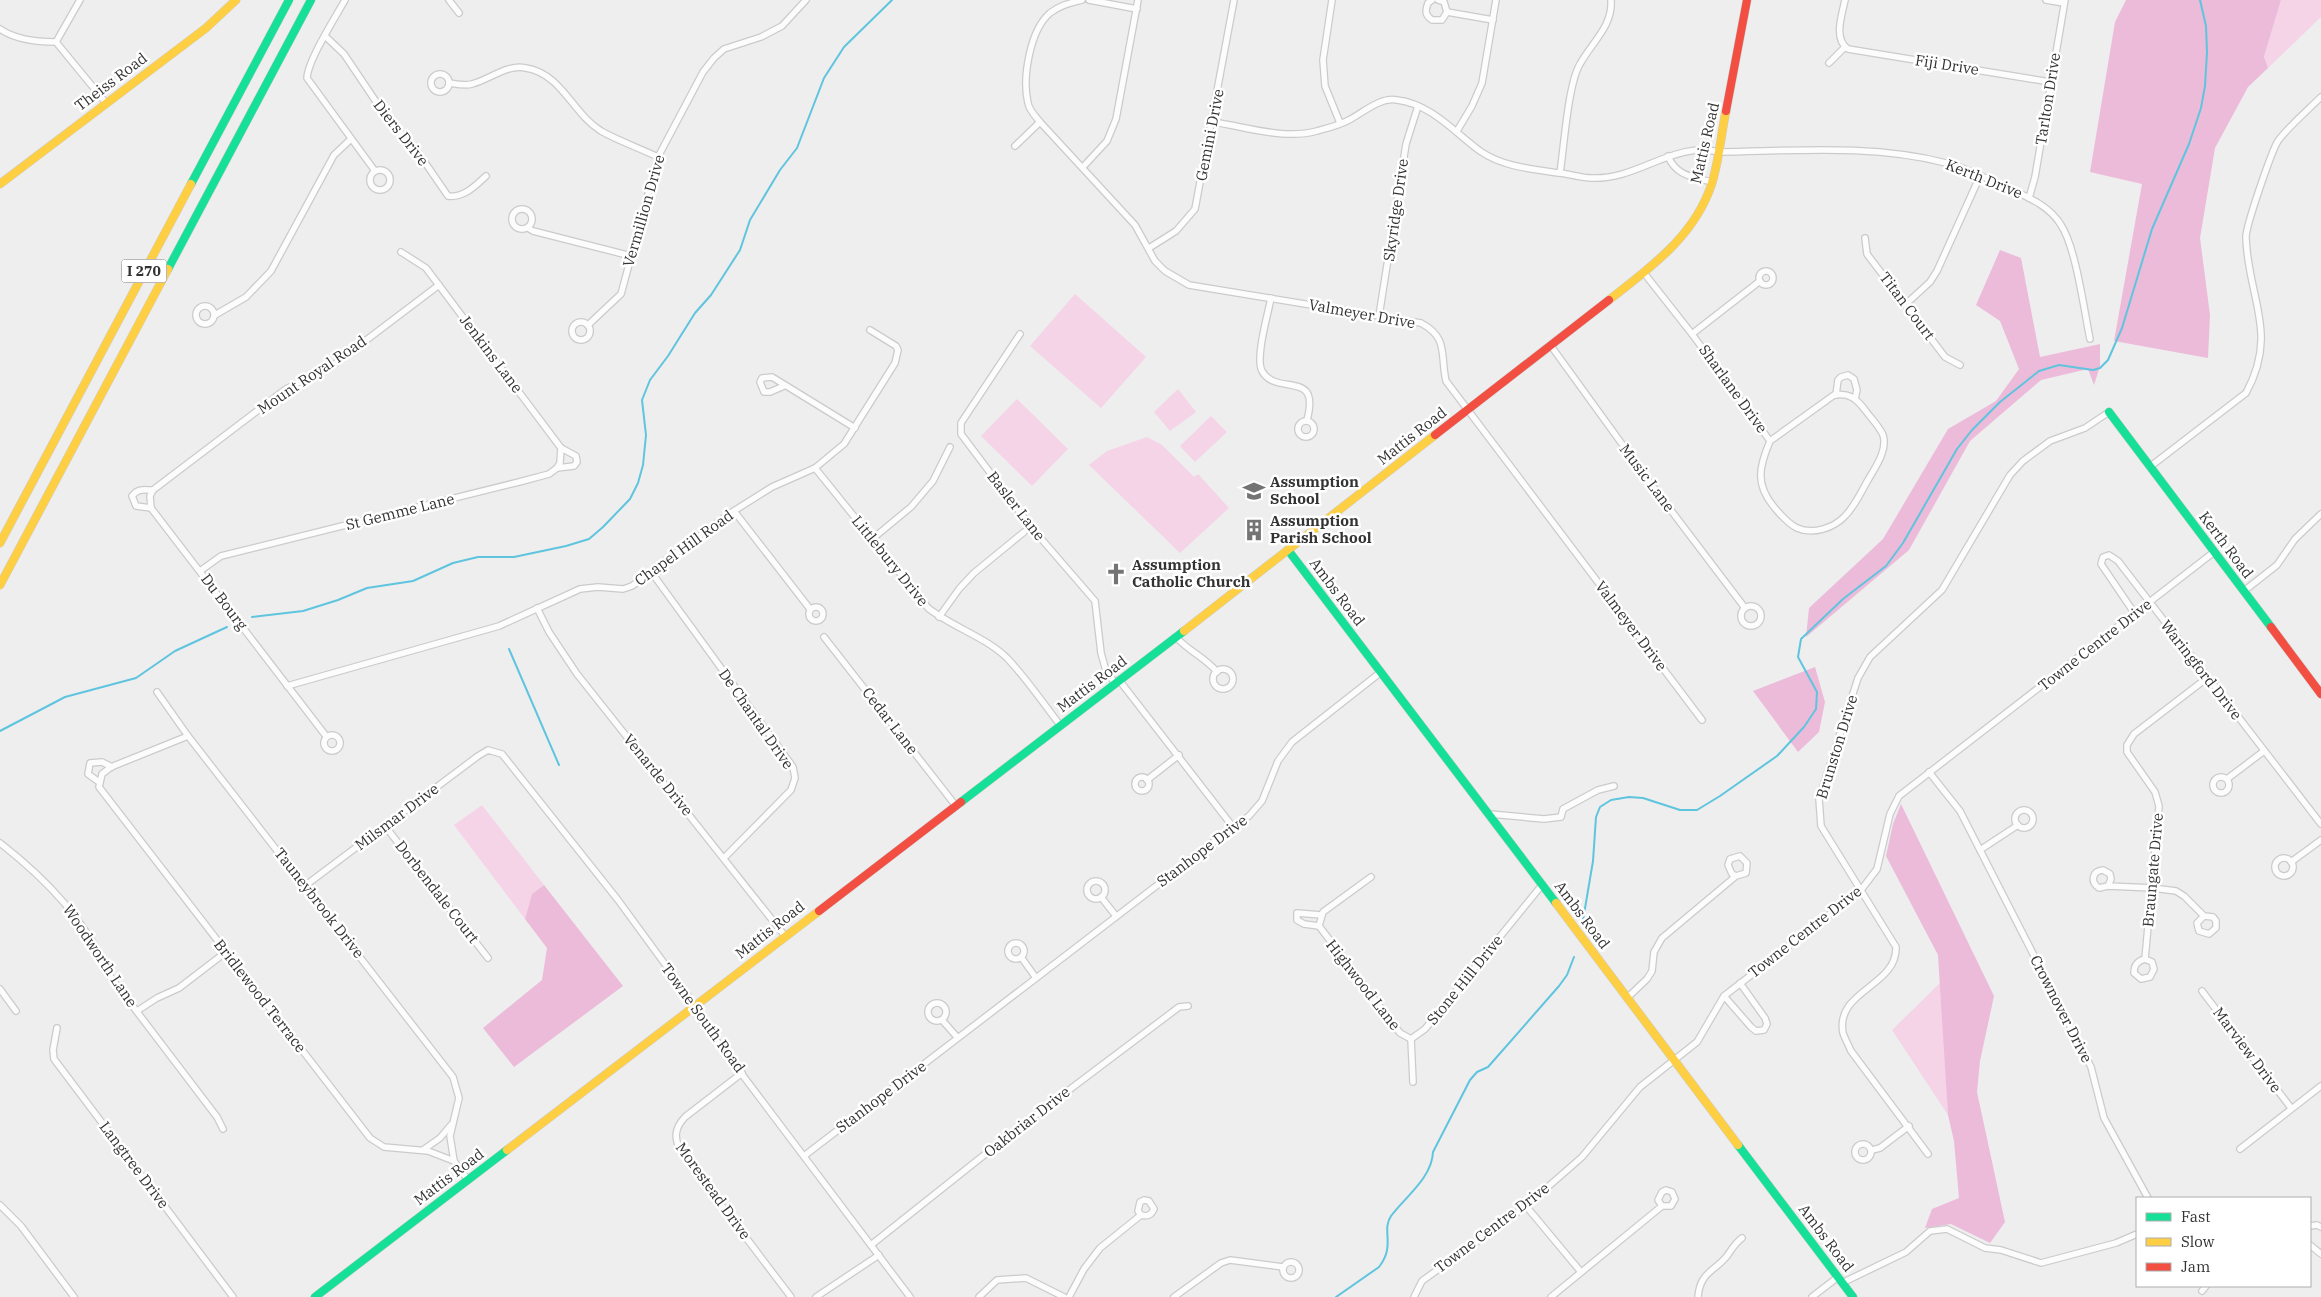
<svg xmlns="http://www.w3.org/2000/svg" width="2321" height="1297" font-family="'IBM Plex Serif',serif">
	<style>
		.green { fill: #f5d4e7 }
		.forest { fill: #ebbbd9 }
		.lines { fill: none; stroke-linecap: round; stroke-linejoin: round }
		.stream { stroke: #5fc4de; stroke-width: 2 }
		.street-casing { stroke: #cbcbcc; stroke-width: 8 }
		.fast-casing { stroke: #cbcbcc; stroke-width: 9 }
		.slow-casing { stroke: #cbcbcc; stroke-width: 9 }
		.jam-casing { stroke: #cbcbcc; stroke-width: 9 }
		.street { stroke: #fcfcfd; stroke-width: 5.5 }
		.fast { stroke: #16e098; stroke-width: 8 }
		.slow { stroke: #ffcf43; stroke-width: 8 }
		.jam { stroke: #f24e42; stroke-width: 8 }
		.labels { text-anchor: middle; stroke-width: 5; stroke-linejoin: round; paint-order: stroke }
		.shield { fill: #fff; stroke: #707071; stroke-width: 1 }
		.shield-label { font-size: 14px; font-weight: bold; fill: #333334 }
		.street-label { font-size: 15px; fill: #333334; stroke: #fff }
		.poi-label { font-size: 15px; font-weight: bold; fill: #333334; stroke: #fff; text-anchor: start }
	</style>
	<rect width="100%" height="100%" fill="#eeeeef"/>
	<g class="green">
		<polygon points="2281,0 2321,0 2321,17 2268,68 2264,58"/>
		<polygon points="1075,294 1146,357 1101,408 1030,346"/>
		<polygon points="1178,389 1196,412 1170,431 1154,412"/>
		<polygon points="1017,399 1068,449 1032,486 981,436"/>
		<polygon points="1211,416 1227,432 1195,462 1180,446"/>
		<polygon points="1147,437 1162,445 1194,477 1198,474 1229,508 1180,553 1089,465 1107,451"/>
		<polygon points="482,805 544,885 532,894 525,919 454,825"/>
		<polygon points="1941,982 1948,1115 1892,1030"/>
	</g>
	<g class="forest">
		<polygon points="2126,0 2281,0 2264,57 2268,68 2248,87 2215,148 2200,238 2210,315 2208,358 2114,341 2142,184 2090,172 2115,22"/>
		<polygon points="2000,250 2021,258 2040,357 2100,344 2100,366 2094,385 2088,369 2041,380 1970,441 1909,550 1806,637 1809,608 1883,539 1948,429 1996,401 2019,369 2000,321 1976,305"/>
		<polygon points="1815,667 1825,702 1819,732 1798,752 1753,691"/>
		<polygon points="1901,804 1994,996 1980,1061 1977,1092 2005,1222 1990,1243 1951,1224 1925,1228 1932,1209 1959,1198 1954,1141 1948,1115 1938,955 1886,856 1893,824"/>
		<polygon points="544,885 623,986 514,1067 483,1028 542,980 547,948 525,919 532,894"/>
	</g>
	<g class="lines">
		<g class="stream">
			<polyline points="252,617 303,611 338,600 367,588 413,581 453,563 478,557 514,557 566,546 589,539 603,527 630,499 638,483 643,465 646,435 642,400 650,380 668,356 695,313 711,295 740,250 750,220 780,170 797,148 824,78 844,47 892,0"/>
			<polyline points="509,649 559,765"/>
			<polyline points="0,731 65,697 136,678 175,651 227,627"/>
			<polyline points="1582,926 1593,861 1596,817 1600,807 1611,800 1629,797 1643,798 1680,810 1697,810 1720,796 1777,756 1804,727 1816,709 1817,692 1798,657 1801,639 1843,599 1886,566 1903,543 1957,449 1972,430 2000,402 2039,371 2059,365 2093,370 2100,368 2108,360 2122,328 2152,229 2189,144 2201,108 2205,86 2207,52 2206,26 2200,0"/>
			<path d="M1336 1297 1379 1267C1396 1245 1381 1231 1391 1216 1405 1197 1432 1178 1433 1152L1470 1080 1477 1072 1488 1067 1559 986 1567 975 1574 957"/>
		</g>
		<g class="street-casing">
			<g id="street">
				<path d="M345 0C335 18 308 60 307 78L375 171"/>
				<polyline points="449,0 459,13"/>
				<path d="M1082 0C1071 3 1060 5 1050 13 1030 30 1022 78 1028 103 1029 110 1036 117 1040 122L1135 225 1155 261 1165 271 1189 285 1421 323C1449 338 1440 355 1446 381L1702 720"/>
				<polyline points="1089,0 1137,9"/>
				<polyline points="1332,0 1323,60 1325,86 1340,123"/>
				<path d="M1432 0 1428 3C1425 11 1425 15 1432 20H1442L1447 12 1444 2 1438 0"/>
				<path d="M1845 0C1842 15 1833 39 1848 49L2050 82"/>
				<polyline points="2046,0 2064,3"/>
				<polyline points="1447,12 1493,20"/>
				<path d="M0 29C16 40 37 42 56 42L106 103"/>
				<path d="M325 36 344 54 387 118 415 148 448 196C464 198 475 186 486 176"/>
				<polyline points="56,42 80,0"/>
				<polyline points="1829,63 1845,47"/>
				<circle cx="440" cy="83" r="9"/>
				<path d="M449 83C456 84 465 86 472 84 491 79 506 64 526 68 562 74 572 113 601 131 619 141 639 148 658 157"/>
				<path d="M1213 122C1247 127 1284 140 1317 131 1328 128 1340 125 1349 120 1364 112 1380 97 1397 100 1431 104 1454 132 1480 151 1503 167 1532 169 1559 173 1570 174 1581 178 1592 178 1638 180 1673 141 1719 152 1795 151 1872 144 1946 163 1967 168 1986 179 2006 187 2027 197 2049 205 2061 225 2076 248 2084 310 2090 339"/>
				<polyline points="1457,131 1472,106 1482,83 1496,0"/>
				<polyline points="1015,146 1040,122"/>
				<path d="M1668 156C1676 176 1693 177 1712 182"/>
				<polyline points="1083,167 1107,141 1116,119 1138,0"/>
				<circle cx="380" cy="180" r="10"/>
				<path d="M1560 173C1564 147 1568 84 1580 64 1592 42 1613 26 1611 0"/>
				<polyline points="2029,198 2035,177 2065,0"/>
				<circle cx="522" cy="219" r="10"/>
				<polyline points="528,228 533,231 631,256"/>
				<polyline points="1865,238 1867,254 1945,357 1960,365"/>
				<polyline points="1149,248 1176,231 1195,209 1234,0"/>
				<polyline points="401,252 426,268 561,448 560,463 557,468"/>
				<circle cx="1766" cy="278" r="7"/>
				<path d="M1644 273 1692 334 1770 441C1759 467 1755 484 1774 507 1780 514 1788 524 1797 528 1813 535 1834 528 1845 516 1855 506 1861 492 1868 480 1875 468 1888 450 1883 435 1880 427 1870 417 1865 410 1856 398 1849 393 1834 395L1770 441"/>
				<path d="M1271 298C1268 314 1255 358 1262 371 1276 397 1321 368 1307 420"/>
				<polyline points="1906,304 1930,282 1937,271 1980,176"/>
				<circle cx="205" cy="315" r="9"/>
				<polyline points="215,315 246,297 271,271 334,155 351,139"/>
				<polyline points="1379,316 1406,144 1418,106"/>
				<circle cx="581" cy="331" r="9"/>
				<polyline points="588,325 621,294 658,157 703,72 714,58 724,49 761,37 782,26 806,0"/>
				<polyline points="1020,334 961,423 961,434 1031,527 1095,601 1101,653 1106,671 1115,683"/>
				<polyline points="1692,334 1760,281"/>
				<polyline points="1551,346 1651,484 1745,608"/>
				<polyline points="784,386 770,392 764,392 760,382 762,378 772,377 855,428"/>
				<polyline points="1836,395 1838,380 1841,377 1848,375 1854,379 1857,390 1855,399"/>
				<circle cx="1306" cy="429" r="8"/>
				<path d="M2151 466 2246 393C2279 333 2248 298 2246 238 2245 228 2272 150 2278 141 2287 128 2309 109 2321 97"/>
				<path d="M815 468 928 608C952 627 984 636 1007 658 1026 678 1043 703 1060 725"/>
				<path d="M153 490C144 490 138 488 132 496L136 506 151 508 326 736"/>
				<polyline points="151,508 150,496 153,490 286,389 336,363 439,285"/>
				<polyline points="734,511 810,609"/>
				<polyline points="871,540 911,507 933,481 950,447"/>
				<polyline points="200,571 221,556 519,482 549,474 557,468 574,466 577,462 576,456 561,448"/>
				<polyline points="652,573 793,767 795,778 791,790 724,858"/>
				<polyline points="2244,591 2277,565 2295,539 2321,514"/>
				<circle cx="1751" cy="616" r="10"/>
				<circle cx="816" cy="614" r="7"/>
				<polyline points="537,608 549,632 577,674 785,936"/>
				<polyline points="2135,614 2101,564 2103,557 2109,555 2118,561 2321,824"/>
				<polyline points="939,617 959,589 974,573 1024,532"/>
				<polyline points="824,637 956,806"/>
				<path d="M1176 637C1188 651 1205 657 1217 672"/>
				<circle cx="1223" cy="679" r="10"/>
				<polyline points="1119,680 1233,827"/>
				<polyline points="287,686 499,626 580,589 598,587 623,589 632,586 729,514 772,487 815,468 844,444 895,363 898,350 896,346 870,330"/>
				<polyline points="157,692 188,736 453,1077 459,1098 450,1136 454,1161 468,1180"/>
				<circle cx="332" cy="743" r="8"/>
				<polyline points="188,736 111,767 102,774 99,787 370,1138 384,1147 428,1151 454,1161"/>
				<polyline points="1929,772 1960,811 2091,1067 2104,1118 2148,1198"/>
				<circle cx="2221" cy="785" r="8"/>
				<circle cx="1142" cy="784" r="7"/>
				<polyline points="2227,779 2264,751"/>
				<polyline points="1147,780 1179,755"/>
				<polyline points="99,782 88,774 90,763 102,762 112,767"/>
				<circle cx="2024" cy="819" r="9"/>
				<polyline points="1490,814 1544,819 1561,817 1563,809 1598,790 1614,786"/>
				<polyline points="385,826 488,958"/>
				<path d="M0 843C46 879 87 921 109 975L217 1117 223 1129"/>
				<polyline points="1980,850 2018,825"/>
				<circle cx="2284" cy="867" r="9"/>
				<polyline points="2291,862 2321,840"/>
				<polyline points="1371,877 1323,912 1319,926 1400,1033 1411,1039"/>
				<circle cx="1096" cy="890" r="9"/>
				<polyline points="306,885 478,756 488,750 502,754 618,900 689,997 698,1016 910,1297"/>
				<path d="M2108 886 2111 879 2110 874 2103 870C2092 871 2090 882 2099 888L2108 886 2153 888 2176 891 2184 896 2204 916 2213 917 2216 921V928L2209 934 2199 931 2197 923 2204 916"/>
				<polyline points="1101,897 1116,916"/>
				<polyline points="1319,926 1304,924 1297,920 1297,913 1321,915"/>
				<circle cx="1016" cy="951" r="8"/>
				<polyline points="1021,957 1036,978"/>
				<path d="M2145 959 2152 962 2154 969 2150 977 2141 979 2134 973C2134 965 2137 961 2145 959L2159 806 2155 792 2127 752V745L2134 734 2207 678"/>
				<polyline points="0,989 16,1011"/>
				<polyline points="2202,991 2291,1108"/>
				<polyline points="1724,996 1751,1027 1756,1031 1764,1030 1767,1024 1765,1018 1740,983"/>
				<polyline points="1627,998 1647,979 1652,971 1654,952 1662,938 1736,876 1746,873 1747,863 1740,856 1730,859 1728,865 1732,874 1736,876"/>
				<circle cx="937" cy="1012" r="9"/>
				<polyline points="137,1011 157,998 179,988 226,952"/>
				<polyline points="942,1020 957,1037"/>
				<polyline points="57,1028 53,1050 54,1059 233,1297"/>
				<path d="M742 1073 685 1117C674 1129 674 1138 681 1152L791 1297"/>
				<polyline points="1413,1082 1411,1039 1425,1029 1542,885"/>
				<circle cx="1863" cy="1152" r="8"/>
				<polyline points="2240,1149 2321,1086"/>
				<polyline points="423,1150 440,1138 451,1125"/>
				<polyline points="1872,1150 1880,1148 1909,1126"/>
				<path d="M1928 1154 1851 1051C1849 1046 1845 1039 1843 1033 1835 990 1897 987 1896 947L1821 826 1819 799 1858 678 1870 657 1942 590 2010 475 2023 461 2050 441 2085 428 2109 412"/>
				<polyline points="804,1156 1233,827 1249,816 1262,801 1278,761 1292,742 1381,672"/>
				<polyline points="0,1205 21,1226 74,1297"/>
				<polyline points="1526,1206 1581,1272"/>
				<polyline points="2310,1226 2317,1225 2321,1227"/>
				<polyline points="871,1245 1008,1136 1179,1007 1188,1006"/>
				<polyline points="2310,1245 2321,1254"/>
				<circle cx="1291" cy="1270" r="8"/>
				<polyline points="1842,1283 1906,1252 1930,1231 1947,1229 1985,1248 2001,1250 2041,1263 2116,1243 2137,1234"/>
				<polyline points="2202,1291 2206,1286"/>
				<polyline points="816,1297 879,1255"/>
				<polyline points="979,1297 997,1280 1026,1278 1064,1297"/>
				<path d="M1069 1297 1084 1269 1100 1248 1141 1215C1148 1217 1151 1215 1154 1209L1149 1201 1144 1200 1140 1202 1138 1211 1141 1215"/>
				<polyline points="1174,1297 1221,1263 1230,1260 1283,1267"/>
				<polyline points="1414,1297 1422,1281 1526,1206 1582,1157 1640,1087 1697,1042 1724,996 1861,890 1877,869 1890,814 1899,796 2214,552"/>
				<polyline points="1551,1297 1662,1206 1671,1206 1675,1199 1672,1192 1666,1190 1662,1192 1658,1200 1662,1206"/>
				<path d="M1698 1297C1700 1272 1714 1272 1727 1256 1732 1249 1735 1243 1742 1238"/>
				<polyline points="1812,1297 1838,1277"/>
			</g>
		</g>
		<g class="fast-casing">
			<g id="fast">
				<polyline points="191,184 289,0"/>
				<polyline points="168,269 311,0"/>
				<polyline points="2109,412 2271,627"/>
				<polyline points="1288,550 1556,903"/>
				<polyline points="961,802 1184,631"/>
				<polyline points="1738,1145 1853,1297"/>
				<polyline points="315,1297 507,1150"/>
			</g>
		</g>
		<g class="slow-casing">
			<g id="slow">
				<polyline points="0,184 206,28 236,0"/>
				<path d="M1609 300C1651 267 1695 236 1712 183 1719 160 1721 135 1726 111"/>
				<polyline points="0,543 191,184"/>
				<polyline points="0,585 168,269"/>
				<polyline points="1184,631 1435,435"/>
				<polyline points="1556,903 1738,1145"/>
				<polyline points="507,1150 819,911"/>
			</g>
		</g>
		<g class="jam-casing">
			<g id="jam">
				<polyline points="1726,111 1747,0"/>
				<polyline points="1435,435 1609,300"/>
				<polyline points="2271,627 2321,694"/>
				<polyline points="819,911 961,802"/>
			</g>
		</g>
		<use href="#street" class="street"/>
		<use href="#fast" class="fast"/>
		<use href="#slow" class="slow"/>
		<use href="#jam" class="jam"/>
	</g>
	<defs>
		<g id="school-bare" transform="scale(1.725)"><path d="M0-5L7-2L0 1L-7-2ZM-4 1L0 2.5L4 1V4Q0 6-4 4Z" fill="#747475" stroke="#fff" stroke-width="2.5" paint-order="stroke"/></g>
		<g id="building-bare" transform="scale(1.725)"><path d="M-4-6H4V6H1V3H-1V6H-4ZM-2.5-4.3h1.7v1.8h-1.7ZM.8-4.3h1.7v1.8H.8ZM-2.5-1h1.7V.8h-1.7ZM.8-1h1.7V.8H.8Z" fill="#747475" stroke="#fff" stroke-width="2.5" paint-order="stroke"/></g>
		<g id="church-bare" transform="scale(1.725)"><path d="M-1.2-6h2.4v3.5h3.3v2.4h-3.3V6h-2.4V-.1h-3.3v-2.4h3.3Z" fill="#747475" stroke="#fff" stroke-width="2.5" paint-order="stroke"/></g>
	</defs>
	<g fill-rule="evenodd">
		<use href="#school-bare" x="1254" y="491"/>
		<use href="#building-bare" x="1254" y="530"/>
		<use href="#church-bare" x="1116" y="574"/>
	</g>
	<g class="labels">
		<rect class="shield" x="121.5" y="259.5" width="45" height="23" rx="4"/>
		<g class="shield-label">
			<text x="144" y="276">I 270</text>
		</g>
		<g class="street-label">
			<text transform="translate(1947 65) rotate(9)" y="5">Fiji Drive</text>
			<text transform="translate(111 82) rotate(-37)" y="5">Theiss Road</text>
			<text transform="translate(2048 99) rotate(-81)" y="5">Tarlton Drive</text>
			<text transform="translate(401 133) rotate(52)" y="5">Diers Drive</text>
			<text transform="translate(1210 135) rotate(-79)" y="5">Gemini Drive</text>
			<text transform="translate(1705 143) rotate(-77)" y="5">Mattis Road</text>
			<text transform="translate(1984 179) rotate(22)" y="5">Kerth Drive</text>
			<text transform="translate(1396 210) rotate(-82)" y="5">Skyridge Drive</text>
			<text transform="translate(644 211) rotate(-74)" y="5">Vermillion Drive</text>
			<text transform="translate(1907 306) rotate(53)" y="5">Titan Court</text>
			<text transform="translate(1362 314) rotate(10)" y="5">Valmeyer Drive</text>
			<text transform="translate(491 354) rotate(53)" y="5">Jenkins Lane</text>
			<text transform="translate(312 375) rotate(-34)" y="5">Mount Royal Road</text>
			<text transform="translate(1733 389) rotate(54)" y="5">Sharlane Drive</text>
			<text transform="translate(1412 436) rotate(-38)" y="5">Mattis Road</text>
			<text transform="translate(1647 478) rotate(53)" y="5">Music Lane</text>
			<text transform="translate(1016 506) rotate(52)" y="5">Basler Lane</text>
			<text transform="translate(400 512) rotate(-14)" y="5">St Gemme Lane</text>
			<text transform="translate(2226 545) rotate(53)" y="5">Kerth Road</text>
			<text transform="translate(684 548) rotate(-36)" y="5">Chapel Hill Road</text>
			<text transform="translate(890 561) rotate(51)" y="5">Littlebury Drive</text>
			<text transform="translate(1337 592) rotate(53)" y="5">Ambs Road</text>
			<text transform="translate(224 602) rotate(53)" y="5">Du Bourg</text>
			<text transform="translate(1631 626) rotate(53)" y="5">Valmeyer Drive</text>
			<text transform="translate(2095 645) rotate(-38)" y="5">Towne Centre Drive</text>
			<text transform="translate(2201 670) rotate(52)" y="5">Waringford Drive</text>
			<text transform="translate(1092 684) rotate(-37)" y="5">Mattis Road</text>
			<text transform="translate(756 719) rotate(55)" y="5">De Chantal Drive</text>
			<text transform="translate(890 721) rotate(52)" y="5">Cedar Lane</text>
			<text transform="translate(1837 747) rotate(-73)" y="5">Brunston Drive</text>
			<text transform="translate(658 775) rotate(51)" y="5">Venarde Drive</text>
			<text transform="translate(397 817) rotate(-37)" y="5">Milsmar Drive</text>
			<text transform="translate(1202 851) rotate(-37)" y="5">Stanhope Drive</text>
			<text transform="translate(2153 870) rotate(-85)" y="5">Braungate Drive</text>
			<text transform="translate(437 892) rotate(52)" y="5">Dorbendale Court</text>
			<text transform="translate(319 903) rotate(52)" y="5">Tauneybrook Drive</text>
			<text transform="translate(1582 915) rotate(53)" y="5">Ambs Road</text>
			<text transform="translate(770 930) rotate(-38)" y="5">Mattis Road</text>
			<text transform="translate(1805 932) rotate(-38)" y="5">Towne Centre Drive</text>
			<text transform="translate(100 956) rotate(56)" y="5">Woodworth Lane</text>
			<text transform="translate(1465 980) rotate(-51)" y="5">Stone Hill Drive</text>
			<text transform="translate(1363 985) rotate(52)" y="5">Highwood Lane</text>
			<text transform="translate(260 996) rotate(52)" y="5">Bridlewood Terrace</text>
			<text transform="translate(2061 1009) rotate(63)" y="5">Crownover Drive</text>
			<text transform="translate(703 1018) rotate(54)" y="5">Towne South Road</text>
			<text transform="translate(2247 1050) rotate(53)" y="5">Marview Drive</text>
			<text transform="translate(881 1097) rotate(-37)" y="5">Stanhope Drive</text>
			<text transform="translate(1027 1122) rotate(-38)" y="5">Oakbriar Drive</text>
			<text transform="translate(134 1165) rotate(53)" y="5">Langtree Drive</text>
			<text transform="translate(449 1177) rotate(-37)" y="5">Mattis Road</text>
			<text transform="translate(713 1191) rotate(54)" y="5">Morestead Drive</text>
			<text transform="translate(1492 1228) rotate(-37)" y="5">Towne Centre Drive</text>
			<text transform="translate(1826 1238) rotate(53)" y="5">Ambs Road</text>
		</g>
		<g class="poi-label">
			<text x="1270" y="487">Assumption<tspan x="1270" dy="17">School</tspan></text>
			<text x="1270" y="526">Assumption<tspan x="1270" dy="17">Parish School</tspan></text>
			<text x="1132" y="570">Assumption<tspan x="1132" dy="17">Catholic Church</tspan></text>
		</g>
	</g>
	<rect x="2136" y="1197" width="175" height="90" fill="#ffffff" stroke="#adadae"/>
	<rect x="2146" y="1213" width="25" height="8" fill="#16e098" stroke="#adadae"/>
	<text x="2181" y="1222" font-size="15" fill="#333334">Fast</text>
	<rect x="2146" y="1238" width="25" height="8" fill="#ffcf43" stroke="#adadae"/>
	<text x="2181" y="1247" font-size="15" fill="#333334">Slow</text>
	<rect x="2146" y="1263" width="25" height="8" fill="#f24e42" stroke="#adadae"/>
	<text x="2181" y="1272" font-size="15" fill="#333334">Jam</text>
</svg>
